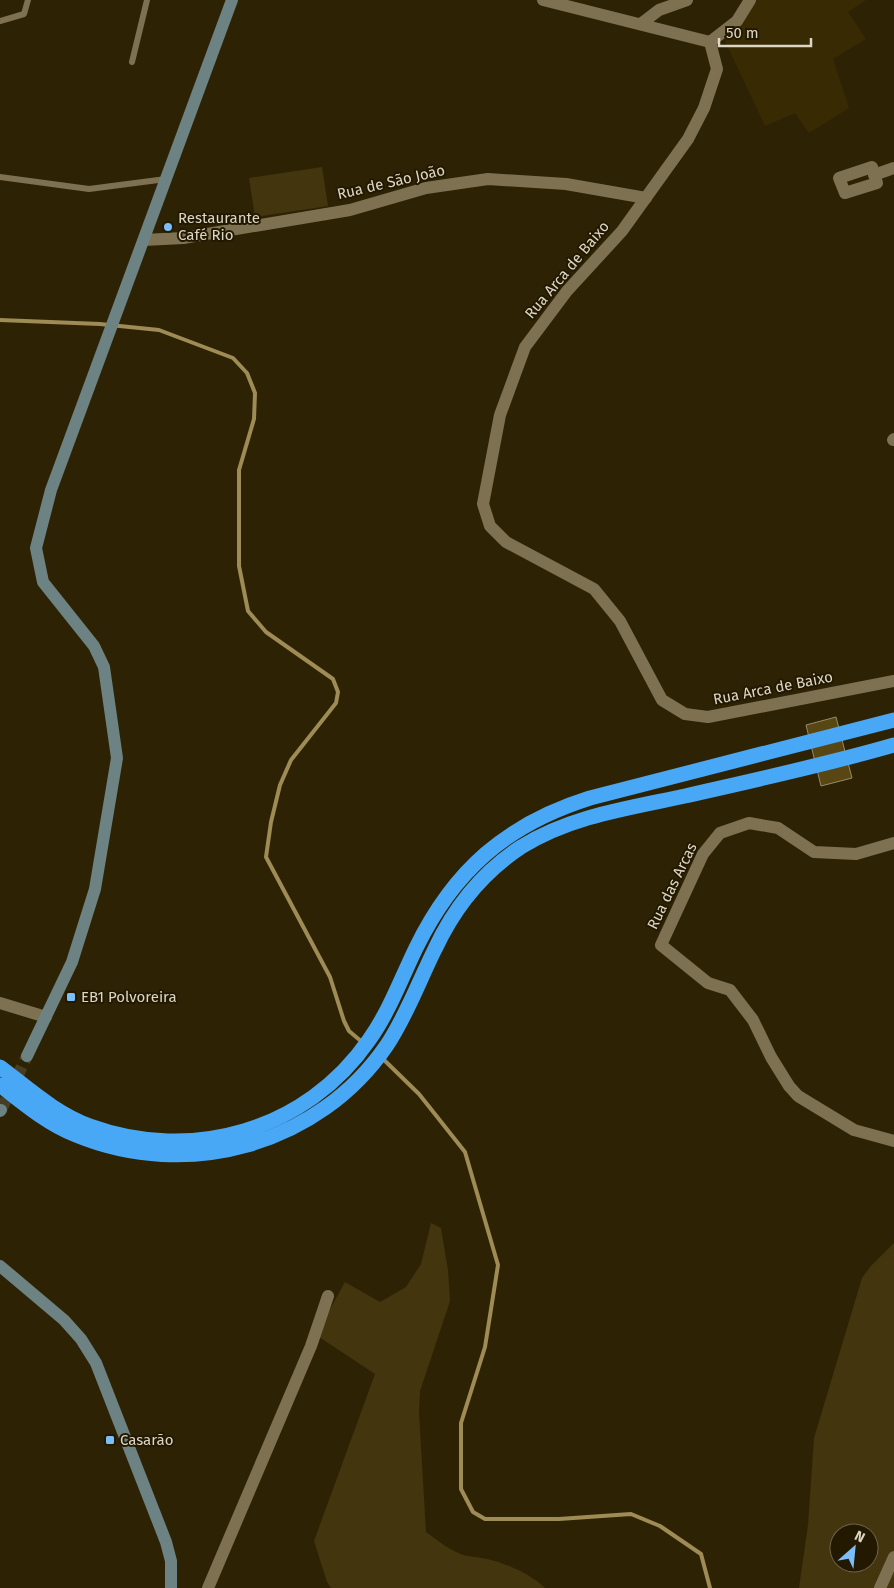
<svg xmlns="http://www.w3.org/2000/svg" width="894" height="1588" font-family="'Fira Sans',sans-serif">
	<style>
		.built { fill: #382a02 }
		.green { fill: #43350d; fill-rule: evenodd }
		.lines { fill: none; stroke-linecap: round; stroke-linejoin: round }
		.stream { stroke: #9e8b56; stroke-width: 4 }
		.building { fill: #584712; stroke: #968a69 }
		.secondary-tunnel { stroke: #473e21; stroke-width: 12; stroke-dasharray: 12 6; stroke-linecap: butt }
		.service { stroke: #7d7151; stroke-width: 6 }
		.minor { stroke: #7d7151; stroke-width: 12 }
		.secondary { stroke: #6d8282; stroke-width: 12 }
		.motorway { stroke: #49a8f6; stroke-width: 15 }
		.poi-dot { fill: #7cbef9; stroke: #231900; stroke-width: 2 }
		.labels { text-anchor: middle; stroke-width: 4; stroke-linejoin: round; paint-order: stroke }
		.street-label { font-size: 15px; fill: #ddd6c5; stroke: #231900 }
		.poi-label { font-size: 15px; fill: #ddd6c5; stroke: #231900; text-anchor: start }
	</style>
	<rect width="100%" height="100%" fill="#2d2304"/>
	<polygon class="built" points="756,0 866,0 848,12 866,39 833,59 849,108 809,133 795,113 765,126 725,41"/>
	<g class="green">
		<polygon points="322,167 328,206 255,217 249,178"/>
		<path d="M431 1223 441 1228 448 1270 450 1301 420 1391 419 1413 426 1532C439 1541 451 1552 467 1556 472 1557 477 1557 482 1558 504 1562 529 1573 545 1588H331L327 1582 314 1541 375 1374 316 1335 345 1282 380 1302 406 1287 421 1264Z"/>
		<path d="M894 1243V1588H799L808 1525 814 1438 862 1278 870 1267ZM839 1533H869V1563H839Z"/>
	</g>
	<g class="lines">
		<g class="stream">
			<polyline points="0,320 100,324 159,330 233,358 247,373 255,393 254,419 239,470 239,566 248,611 266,632 333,679 338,692 336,703 291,760 280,785 271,822 266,857 330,977 344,1021 349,1031 362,1042"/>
			<polyline points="381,1057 419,1094 465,1152 498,1265 485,1347 461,1423 461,1489 473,1512 485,1519 559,1519 631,1514 660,1526 701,1554 710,1588"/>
		</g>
	</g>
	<polygon class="building" points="836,717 852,778 821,786 806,725"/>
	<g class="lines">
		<polyline class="secondary-tunnel" points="1,1110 27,1056"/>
		<g class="service">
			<polyline points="0,21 24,14 28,0"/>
			<polyline points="132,62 147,0"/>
			<polyline points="0,177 89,189 166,179"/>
		</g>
		<g class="minor">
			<polyline points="543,0 710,42"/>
			<polyline points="642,23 659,10 687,0"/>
			<polyline points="710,42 717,69 704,108 688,139 622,231 567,291 525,347 500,415 483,504 490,526 506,542 594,589 620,621 662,700 685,714 708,717 894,681"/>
			<polyline points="710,42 737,21 750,0"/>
			<polygon points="872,167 877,183 845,193 839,178"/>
			<polyline points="874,175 894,168"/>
			<polyline points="144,240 183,238 350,210 426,188 488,179 566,184 646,198"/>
			<polyline points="893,440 894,439"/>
			<polyline points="894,843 856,854 814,852 778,828 749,823 720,833 703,854 661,945 708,983 730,990 753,1020 771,1057 789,1086 798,1096 854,1130 894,1141"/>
			<polyline points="0,1003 46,1017"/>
			<polyline points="208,1588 311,1346 328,1296"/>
			<polyline points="880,1588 894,1557"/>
		</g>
		<g class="secondary">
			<polyline points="27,1056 72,962 95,889 117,758 104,667 94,646 43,582 36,548 51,490 232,0"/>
			<polyline points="0,1111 1,1110"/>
			<polyline points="0,1266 64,1320 81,1339 96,1363 166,1542 171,1561 171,1588"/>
		</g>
		<g class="motorway">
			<path d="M0 1067C28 1088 56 1114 90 1126 192 1163 306 1131 369 1040 389 1012 401 979 416 948 454 870 507 824 590 798L894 720"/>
			<path d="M0 1085C24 1104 48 1124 76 1135 188 1181 319 1145 387 1045 407 1015 419 981 435 949 454 908 483 872 521 847 571 816 629 808 685 796 755 780 825 765 894 745"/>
		</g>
	</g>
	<g class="poi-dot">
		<circle cx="168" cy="227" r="5"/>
		<rect x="66" y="992" width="10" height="10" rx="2.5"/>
		<rect x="105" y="1435" width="10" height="10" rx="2.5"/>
	</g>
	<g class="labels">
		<g class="street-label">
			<text transform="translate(391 182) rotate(-13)" y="5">Rua de São João</text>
			<text transform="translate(567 270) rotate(-50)" y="5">Rua Arca de Baixo</text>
			<text transform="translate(773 688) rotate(-11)" y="5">Rua Arca de Baixo</text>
			<text transform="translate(672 886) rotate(-64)" y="5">Rua das Arcas</text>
		</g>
		<g class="poi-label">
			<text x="178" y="223">Restaurante<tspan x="178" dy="17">Café Rio</tspan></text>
			<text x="81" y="1002">EB1 Polvoreira</text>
			<text x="120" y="1445">Casarão</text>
		</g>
	</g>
	<g transform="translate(854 1548) rotate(27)"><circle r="24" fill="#231900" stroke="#6d654f"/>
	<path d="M0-4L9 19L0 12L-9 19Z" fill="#7cbef9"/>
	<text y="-8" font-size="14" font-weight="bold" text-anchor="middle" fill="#ddd6c5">N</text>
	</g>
	<path d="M719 38v8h92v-8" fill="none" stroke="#ddd6c5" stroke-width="2.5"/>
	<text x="726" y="38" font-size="15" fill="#ddd6c5" stroke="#231900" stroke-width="4" paint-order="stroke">50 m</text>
</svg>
